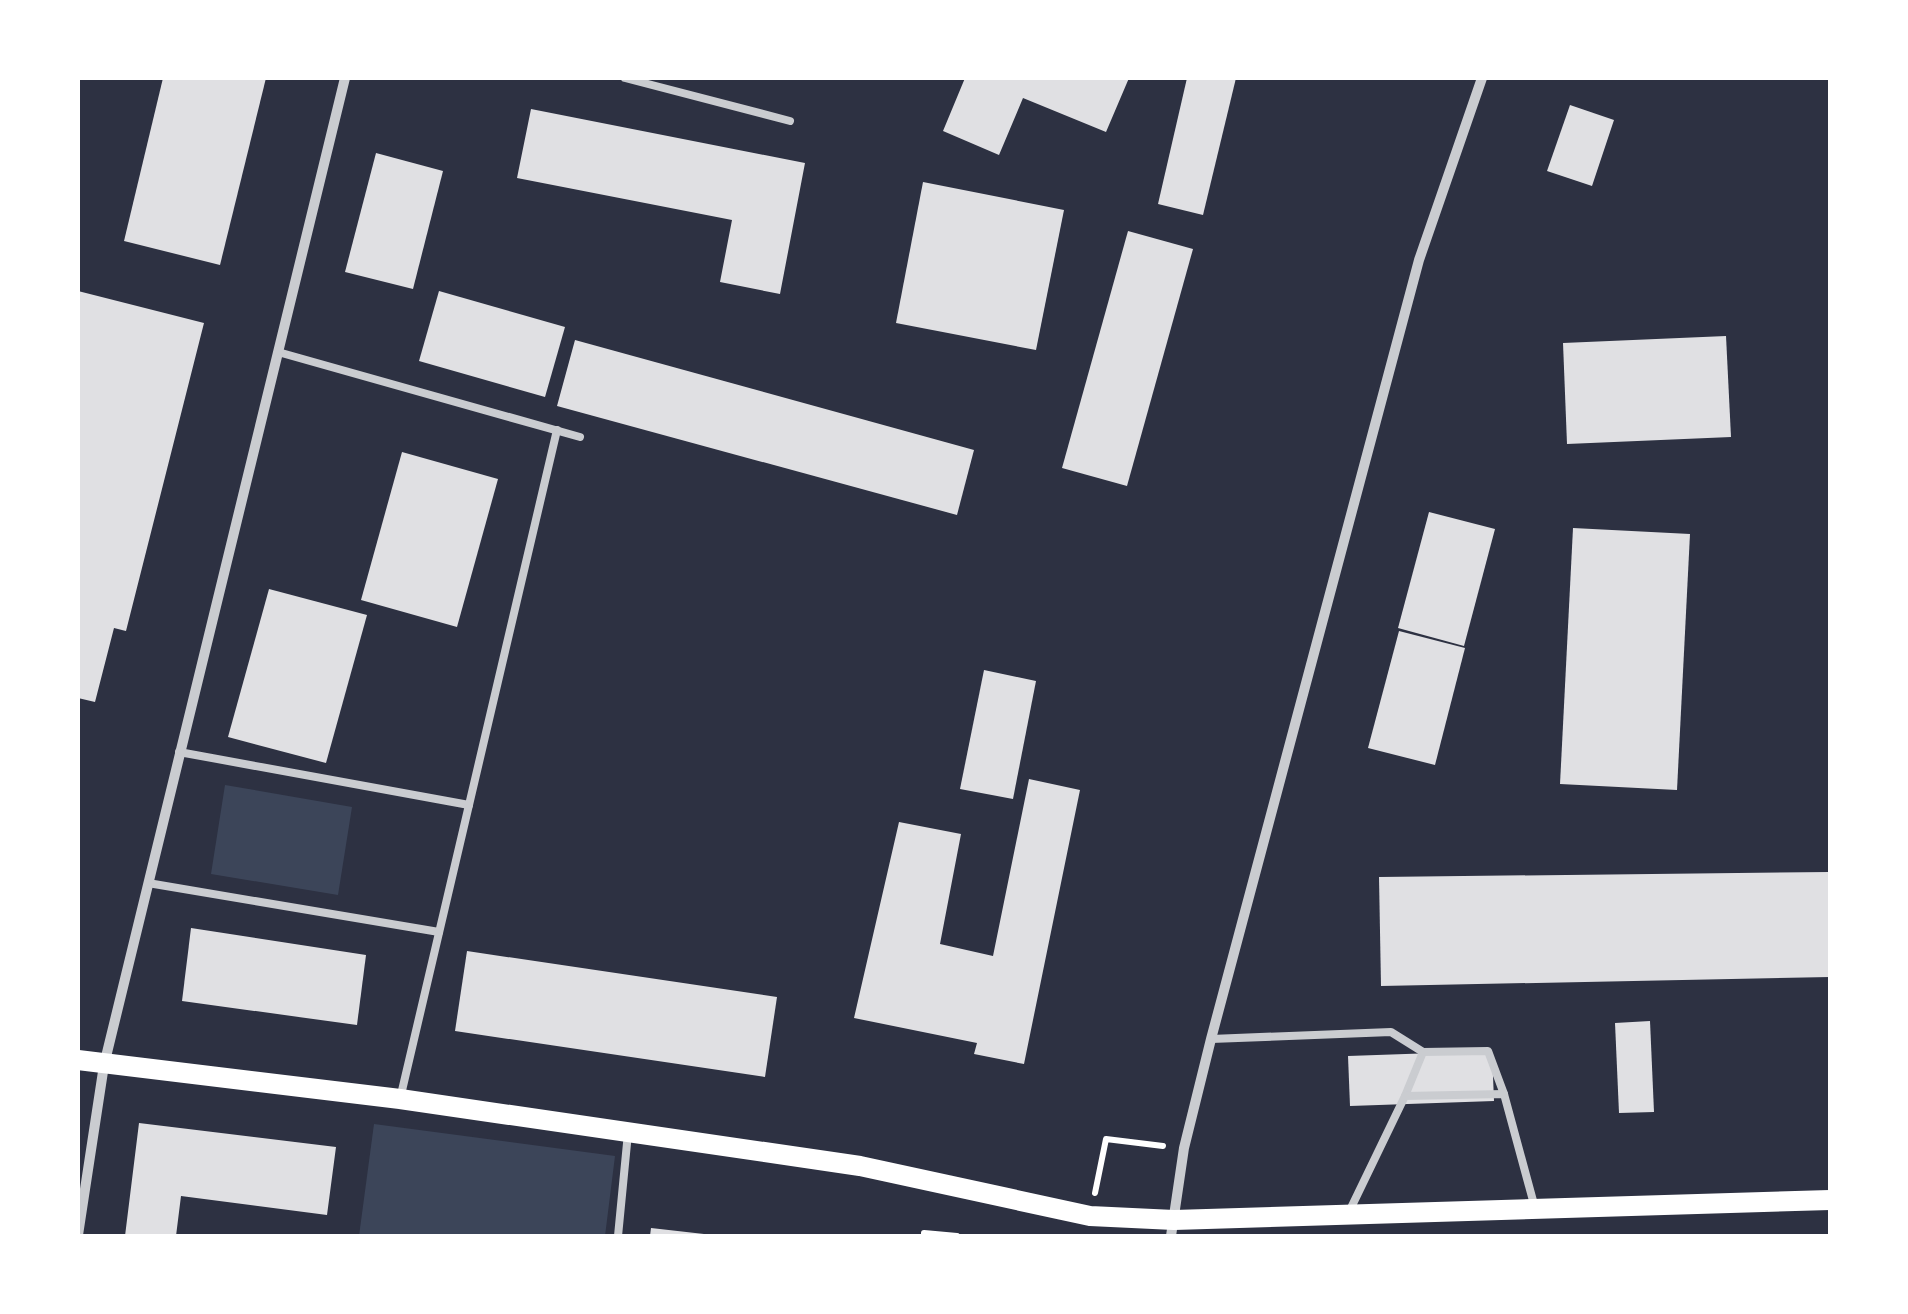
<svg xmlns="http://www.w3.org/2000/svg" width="1908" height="1314" font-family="'Roboto Serif',serif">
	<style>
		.green { fill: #3c4559 }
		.building { fill: #e0e0e3 }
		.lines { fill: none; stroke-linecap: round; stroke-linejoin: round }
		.path { stroke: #fff; stroke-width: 6 }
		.service { stroke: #caccd0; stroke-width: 8 }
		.minor { stroke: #caccd0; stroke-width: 10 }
		.secondary { stroke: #fff; stroke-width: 20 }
	</style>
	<rect width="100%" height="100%" fill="#2d3142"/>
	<g class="green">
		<polygon points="225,785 352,807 338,895 211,874"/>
		<polygon points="374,1124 615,1156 605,1236 359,1236"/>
	</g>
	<g class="building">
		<polygon points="163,78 266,78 220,265 124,241"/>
		<polygon points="965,78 1129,78 1106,132 1023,98 999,155 943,131"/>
		<polygon points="1187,78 1236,78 1203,215 1158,204"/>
		<polygon points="1570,105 1614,120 1592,186 1547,171"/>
		<polygon points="531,109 805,163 780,294 720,282 732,220 517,178"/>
		<polygon points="376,153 443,171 413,289 345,272"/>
		<polygon points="923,182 1064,210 1036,350 896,323"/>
		<polygon points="1128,231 1193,249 1127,486 1062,468"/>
		<polygon points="78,291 204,323 126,631 114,628 95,702 78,698"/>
		<polygon points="439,291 565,327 545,397 419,361"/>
		<polygon points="1726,336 1731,437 1567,444 1563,343"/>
		<polygon points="575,340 974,450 957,515 557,406"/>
		<polygon points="402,452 498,479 457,627 361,600"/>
		<polygon points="1429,512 1495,529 1464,646 1398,628"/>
		<polygon points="1573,528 1690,534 1677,790 1560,784"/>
		<polygon points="269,589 367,615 326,763 228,737"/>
		<polygon points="1399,631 1465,648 1435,765 1368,748"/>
		<polygon points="984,670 1036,681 1013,799 960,789"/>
		<polygon points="1029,779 1080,790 1024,1064 974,1054 977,1043 854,1018 899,822 961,834 940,944 993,956"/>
		<polygon points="1830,872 1830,977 1381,986 1379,877"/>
		<polygon points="191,928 366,955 357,1025 182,1001"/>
		<polygon points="467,951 777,997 765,1077 455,1031"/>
		<polygon points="1650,1021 1654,1112 1619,1113 1615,1023"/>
		<polygon points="1492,1051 1494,1101 1350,1106 1348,1056"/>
		<polygon points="139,1123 336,1147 327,1215 181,1196 176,1236 125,1236"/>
		<polygon points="651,1228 704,1234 704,1236 650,1236"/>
	</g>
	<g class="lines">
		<g class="path">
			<polyline points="1095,1193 1106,1139 1163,1146"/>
			<polyline points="924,1236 924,1233 957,1236"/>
		</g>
		<g class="service">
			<polyline points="625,78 790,121"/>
			<polyline points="278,352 580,437"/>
			<polyline points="179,752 469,805"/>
			<polyline points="148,883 439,932"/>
			<polyline points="1211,1039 1391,1032 1423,1052"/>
			<polyline points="1405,1096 1423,1052 1488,1051 1504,1094"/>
			<polyline points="400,1099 557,430"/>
			<polyline points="1349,1212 1405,1096 1504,1094 1535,1208"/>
			<polyline points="618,1236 628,1133"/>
		</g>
		<g class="minor">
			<polyline points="78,1235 104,1065 345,78"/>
			<polyline points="1171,1236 1184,1148 1211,1039 1419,260 1482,78"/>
		</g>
		<polyline class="secondary" points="78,1060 400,1099 860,1166 1090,1216 1174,1220 1830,1200"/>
	</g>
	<rect width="1908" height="1314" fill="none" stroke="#ffffff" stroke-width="160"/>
</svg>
